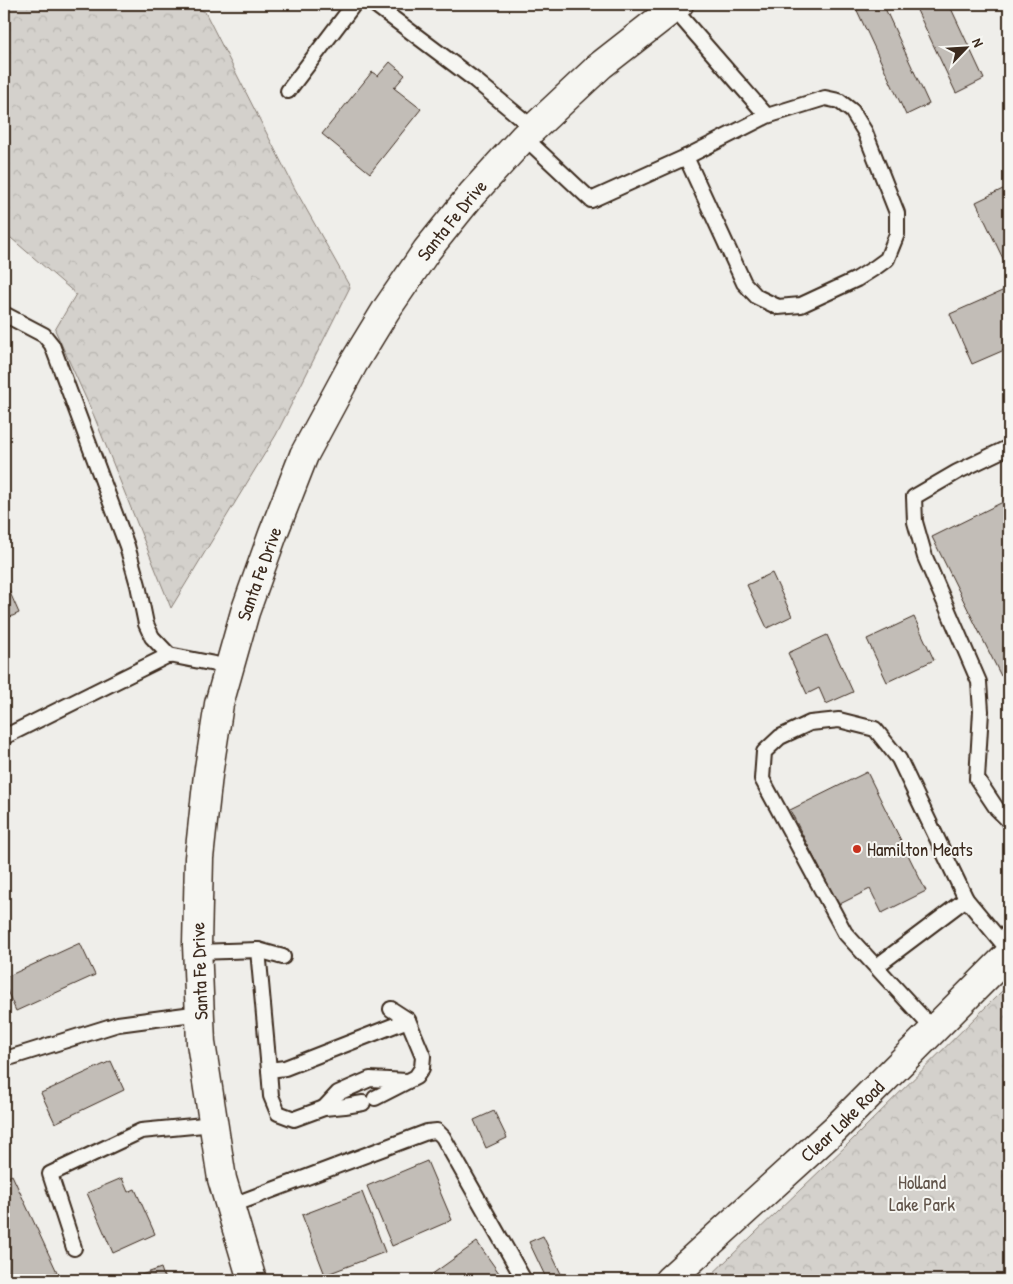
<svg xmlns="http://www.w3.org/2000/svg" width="1013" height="1284" font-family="'Patrick Hand',sans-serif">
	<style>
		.forest { fill: url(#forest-crowns); stroke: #887e75 }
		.building { fill: #c2bdb7; stroke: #3b2a1e }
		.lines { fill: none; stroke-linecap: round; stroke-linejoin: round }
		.service-casing { stroke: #3b2a1e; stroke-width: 18 }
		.minor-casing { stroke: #3b2a1e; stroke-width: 31 }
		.secondary-casing { stroke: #3b2a1e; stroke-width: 31 }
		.service { stroke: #f6f6f2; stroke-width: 14 }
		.minor { stroke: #f6f6f2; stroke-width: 28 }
		.secondary { stroke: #f6f6f2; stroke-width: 28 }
		.poi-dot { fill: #c8321e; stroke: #f6f6f2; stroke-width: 2 }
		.labels { text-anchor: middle; stroke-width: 4; stroke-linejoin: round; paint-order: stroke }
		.street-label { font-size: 19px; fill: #3b2a1e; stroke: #f6f6f2 }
		.poi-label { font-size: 19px; fill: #3b2a1e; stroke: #f6f6f2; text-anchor: start }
		.park-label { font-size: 19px; fill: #61544a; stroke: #f6f6f2 }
	</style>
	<defs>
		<pattern id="forest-crowns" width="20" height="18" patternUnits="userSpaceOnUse" patternTransform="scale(1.25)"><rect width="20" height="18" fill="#d4d1cc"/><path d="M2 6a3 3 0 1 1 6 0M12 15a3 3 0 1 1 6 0" fill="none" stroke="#b7b4af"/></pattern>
	</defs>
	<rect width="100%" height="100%" fill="#efeeea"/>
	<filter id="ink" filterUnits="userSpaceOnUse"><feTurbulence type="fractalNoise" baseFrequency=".02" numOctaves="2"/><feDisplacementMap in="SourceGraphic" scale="10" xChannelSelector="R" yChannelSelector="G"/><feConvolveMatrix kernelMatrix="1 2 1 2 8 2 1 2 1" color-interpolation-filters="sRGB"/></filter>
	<g filter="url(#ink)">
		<g class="forest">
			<polygon points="4,4 189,4 205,12 295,189 350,287 276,435 171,608 94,416 55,330 76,294 4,232"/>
			<polygon points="1009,984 1009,1280 706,1280 848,1144"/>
		</g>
		<g class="building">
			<polygon points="854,4 883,4 929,104 906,115"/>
			<polygon points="914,4 949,4 984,79 956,93"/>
			<polygon points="390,62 405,75 394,88 421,109 370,173 322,134 372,72 378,76"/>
			<polygon points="1009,186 1009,266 1007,267 976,202"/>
			<polygon points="1009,288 1009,348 972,364 950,314"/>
			<polygon points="1009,499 1009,672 1001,676 932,537"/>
			<polygon points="772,573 792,616 767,628 747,585"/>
			<polygon points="4,579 19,613 4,620"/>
			<polygon points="914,617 934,660 887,682 867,639"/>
			<polygon points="827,635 853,692 826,704 819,688 807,694 788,653"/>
			<polygon points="867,772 926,891 882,913 870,889 838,905 790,810"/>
			<polygon points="80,943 95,975 16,1011 4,984 4,978"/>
			<polygon points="111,1061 124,1090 55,1123 41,1093"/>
			<polygon points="494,1111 507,1138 486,1148 474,1120"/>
			<polygon points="427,1161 452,1220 392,1246 367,1186"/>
			<polygon points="12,1175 57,1272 39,1280 5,1280 4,1278 4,1179"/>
			<polygon points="122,1178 128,1192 135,1189 155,1234 113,1253 87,1193"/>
			<polygon points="362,1192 385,1252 325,1275 302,1215"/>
			<polygon points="543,1236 564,1280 547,1280 529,1242"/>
			<polygon points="477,1242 504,1280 424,1280"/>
			<polygon points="161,1268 165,1280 127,1280"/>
		</g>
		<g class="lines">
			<g class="service-casing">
				<g id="service">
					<polyline points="374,4 475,80 533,128"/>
					<polyline points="673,8 767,116 825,98 839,101 852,111 865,132 897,213 897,234 887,259 876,267 857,279 801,305 778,307 757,297 744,283 686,157 767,116"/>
					<polyline points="288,91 354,4"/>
					<polyline points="524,137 591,200 686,157"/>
					<polyline points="4,314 44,335 52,345 127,546 138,585 146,624 152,637 170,656"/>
					<polyline points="1009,447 957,472 914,497 915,522 925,557 979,682 981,711 977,779 997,809 1009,821"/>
					<polyline points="4,737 169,655 230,667"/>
					<polyline points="258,950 283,957"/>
					<polyline points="197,952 258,950 269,1070 285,1068 408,1020"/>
					<polyline points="877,966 966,899"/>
					<polyline points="934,1030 845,933 762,779 764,752 780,737 810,723 839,720 875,729 899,759 966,899 1009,951"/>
					<polyline points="12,1057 118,1024 200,1013"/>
					<polyline points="269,1070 271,1096 278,1113 294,1119 324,1108 345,1106 363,1103"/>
					<polyline points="375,1098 416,1077 422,1068 423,1056 408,1020 391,1009"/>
					<polyline points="324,1108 338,1093 370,1079 407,1081"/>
					<polyline points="230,1206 427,1132 437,1131 443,1137 524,1280"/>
					<polyline points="74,1248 50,1174 141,1131 214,1124"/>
				</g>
			</g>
			<g class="minor-casing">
				<g id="minor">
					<path id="s1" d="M669 1280 835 1129 1009 954"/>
				</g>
			</g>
			<g class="secondary-casing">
				<g id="secondary">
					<path id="s2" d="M252 1280 222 1179 201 1043 197 945 199 858 208 775 219 704 245 612 273 534 304 455 353 364 386 310 427 250 472 194 524 137 601 65 679 4"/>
				</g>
			</g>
			<use href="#service" class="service"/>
			<use href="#minor" class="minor"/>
			<use href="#secondary" class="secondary"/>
		</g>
	</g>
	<circle class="poi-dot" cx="857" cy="849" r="5"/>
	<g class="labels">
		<g class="street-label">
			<text dy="7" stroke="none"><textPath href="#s2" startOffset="1125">Santa Fe Drive</textPath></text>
			<text dy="7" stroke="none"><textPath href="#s2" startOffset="720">Santa Fe Drive</textPath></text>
			<text transform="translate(199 971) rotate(-92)" y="7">Santa Fe Drive</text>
			<text dy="7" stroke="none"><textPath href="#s1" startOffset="235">Clear Lake Road</textPath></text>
		</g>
		<g class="poi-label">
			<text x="867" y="856">Hamilton Meats</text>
		</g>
		<g class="park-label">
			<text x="922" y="1189">Holland<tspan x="922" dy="22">Lake Park</tspan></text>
		</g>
	</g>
	<rect width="1013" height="1284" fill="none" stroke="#f6f6f2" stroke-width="20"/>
	<rect x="10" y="10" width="993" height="1264" fill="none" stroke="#3b2a1e" stroke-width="2" filter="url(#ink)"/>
	<g transform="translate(966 48) rotate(65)" stroke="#f6f6f2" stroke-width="4" paint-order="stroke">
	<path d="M0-4L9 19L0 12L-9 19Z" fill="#3b2a1e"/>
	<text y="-8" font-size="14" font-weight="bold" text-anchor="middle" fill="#3b2a1e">N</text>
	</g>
</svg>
